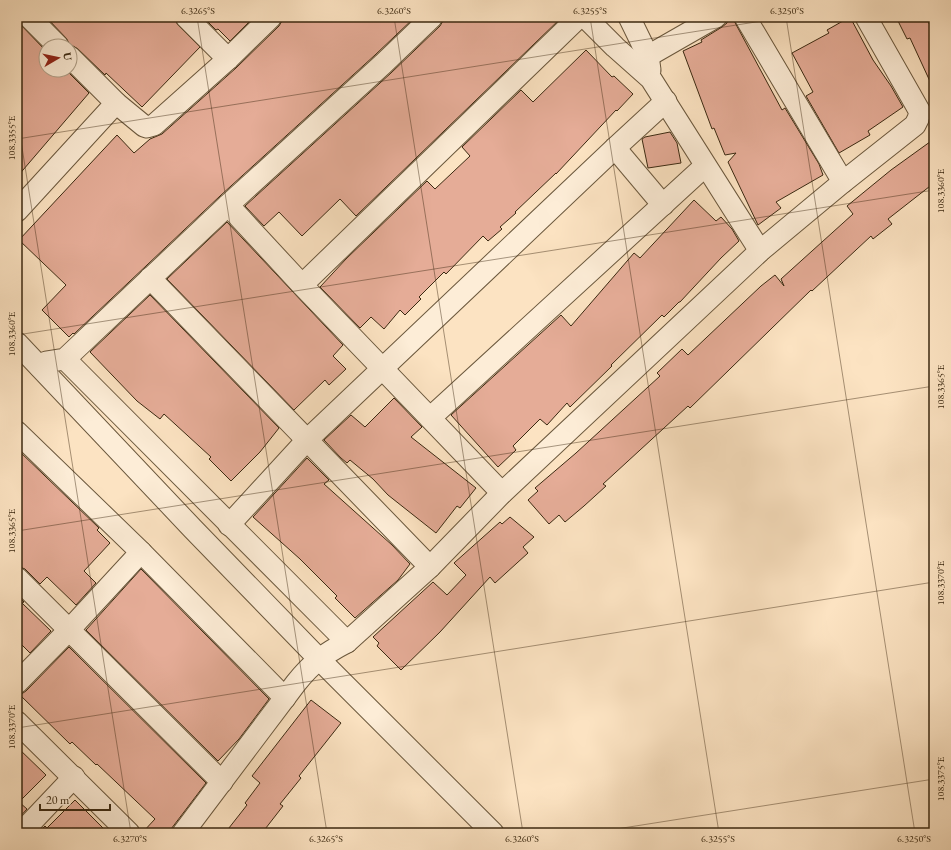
<svg xmlns="http://www.w3.org/2000/svg" width="951" height="850" font-family="'EB Garamond',serif">
	<style>
		.building { fill: #e5ac97; stroke: #3b2911 }
		.lines { fill: none; stroke-linecap: round; stroke-linejoin: round }
		.street-casing { stroke: #6b583d; stroke-width: 23 }
		.street { stroke: #fdedd7; stroke-width: 21 }
		.ticks { fill: none; stroke: #3b2911; stroke-width: 1; stroke-opacity: 0.45 }
		.neatline { fill: none; stroke: #3b2911; stroke-width: 1.5 }
		.ticks-label { font-size: 10px; text-anchor: middle; fill: #3b2911 }
	</style>
	<rect width="100%" height="100%" fill="#fce3c2"/>
	<filter id="stains"><feTurbulence type="fractalNoise" baseFrequency=".005" numOctaves="4"/><feColorMatrix values="0 0 0 0 .2 0 0 0 0 .09 0 0 0 0 .02 0 0 0 .5 -.17"/></filter>
	<radialGradient id="worn" r=".72"><stop offset=".6" stop-color="#630" stop-opacity="0"/><stop offset="1" stop-color="#630" stop-opacity=".3"/></radialGradient>
	<g class="building">
		<polygon points="17,17 21,25 46,51 46,70 66,70 89,93 17,177"/>
		<polygon points="46,17 174,17 175,20 178,25 200,47 142,107 106,73 105,75 78,49 73,46 70,45 66,38"/>
		<polygon points="203,17 254,17 230,41 218,29 216,30"/>
		<polygon points="283,17 415,17 375,55 220,196 74,334 73,333 69,337 42,310 66,285 19,240 117,135 134,153 150,139 162,134 236,68 279,26 282,21"/>
		<polygon points="444,17 562,17 356,216 340,199 302,236 279,212 264,226 245,206 391,73 440,26 443,21"/>
		<polygon points="728,17 732,17 782,110 785,108 819,164 823,175 776,202 781,208 758,225 728,162 736,153 725,155 714,128 712,129 683,51 702,42 701,40 722,27 727,23"/>
		<polygon points="850,17 873,60 891,86 903,107 868,131 870,135 839,153 806,96 813,92 792,53 829,33 827,30"/>
		<polygon points="896,17 926,17 934,34 934,90 910,38 907,39"/>
		<polygon points="586,50 612,77 614,76 633,94 617,111 616,110 556,174 556,173 515,212 516,213 500,227 502,229 488,241 483,236 446,274 444,272 419,297 421,299 405,315 400,310 384,329 371,317 360,328 320,287 346,259 427,181 435,189 470,156 462,147 521,90 533,102"/>
		<polygon points="670,132 677,143 681,163 648,168 642,139 645,137"/>
		<polygon points="934,139 934,183 888,219 892,224 873,239 871,236 812,291 811,290 690,408 688,406 603,484 606,486 584,506 565,522 559,515 549,524 528,500 538,491 535,488 576,453 660,376 657,373 682,349 688,355 761,286 775,275 784,286 781,279 853,214 847,206 891,170"/>
		<polygon points="694,200 716,221 721,217 732,229 739,241 721,258 680,302 679,302 664,317 662,315 611,365 612,366 570,407 567,403 547,425 540,419 513,446 516,450 498,467 451,415 561,315 571,326 634,253 640,258"/>
		<polygon points="227,222 343,345 333,356 346,369 329,385 325,380 294,410 167,279"/>
		<polygon points="150,295 279,428 260,452 231,481 209,459 211,457 164,414 160,419 137,401 90,352"/>
		<polygon points="394,398 422,427 411,437 476,488 460,508 457,506 436,533 388,495 373,479 350,460 347,463 341,458 324,440 351,415 365,427"/>
		<polygon points="17,449 99,528 97,530 110,543 84,571 96,583 76,605 47,577 40,584 25,569 20,567 17,566"/>
		<polygon points="307,458 329,480 324,484 392,545 410,564 398,580 355,618 335,598 337,596 300,559 253,517"/>
		<polygon points="510,517 534,537 523,547 528,553 495,583 490,577 440,632 401,670 377,646 379,643 373,637 433,582 447,595 466,575 454,563 500,522 502,524"/>
		<polygon points="141,569 269,699 239,739 218,761 86,630"/>
		<polygon points="17,595 24,602 22,603 51,631 30,653 17,640"/>
		<polygon points="69,647 206,783 168,833 142,833 155,819 97,764 96,765 72,742 70,744 20,695 26,691"/>
		<polygon points="311,700 341,723 299,776 301,778 280,804 283,806 262,833 225,833 247,805 245,803 260,783 252,776"/>
		<polygon points="17,747 46,775 19,802 27,809 17,820"/>
		<polygon points="75,800 108,833 38,833 45,826 47,828"/>
	</g>
	<g class="lines">
		<g class="street-casing">
			<g id="street">
				<polyline points="29,17 58,46"/>
				<polyline points="186,17 228,59"/>
				<polyline points="585,17 615,47 651,79 760,251"/>
				<polyline points="629,17 648,56 650,70"/>
				<polyline points="745,17 843,182"/>
				<polyline points="648,56 716,17"/>
				<polyline points="116,103 144,126 147,127 154,125 228,59 271,17"/>
				<polyline points="615,148 663,205"/>
				<polyline points="228,205 302,285 502,493"/>
				<polyline points="17,211 116,103 70,57"/>
				<polyline points="150,278 430,567"/>
				<polyline points="302,285 579,17"/>
				<polyline points="17,343 193,529 319,659 493,833"/>
				<polyline points="65,359 347,642"/>
				<polyline points="40,367 46,362 65,359 228,205 383,64 432,17"/>
				<polyline points="430,418 705,166"/>
				<polyline points="17,432 141,552 285,698"/>
				<polyline points="229,525 307,440 615,148 666,101"/>
				<polyline points="17,578 222,782"/>
				<polyline points="17,683 69,630 141,552"/>
				<polyline points="17,722 129,833"/>
				<polyline points="21,833 74,777"/>
				<path d="M183 833 296 683C312 663 324 654 347 642L430 567 502 493 760 251 843 182 915 125 918 119 920 112 866 17"/>
			</g>
		</g>
		<use href="#street" class="street"/>
	</g>
	<path class="ticks" d="M197 17 327 833M394 17 523 833M590 17 719 833M786 17 915 833M17 116 131 833M17 139 787 17M17 335 934 190M17 531 934 386M17 728 934 582M591 833 934 779"/>
	<rect width="951" height="850" fill="none" stroke="#fce3c2" stroke-width="44"/>
	<g transform="translate(58 58) rotate(81)"><circle r="19" fill="#fdedd7" stroke="#af9f88"/>
	<path d="M0-3L7 15L0 10L-7 15Z" fill="#8f2418"/>
	<text y="-6" font-size="11" font-weight="bold" text-anchor="middle" fill="#3b2911">U</text>
	</g>
	<path d="M40 804v6h70v-6" fill="none" stroke="#3b2911" stroke-width="2"/>
	<text x="46" y="804" font-size="12" fill="#3b2911" stroke="#fdedd7" stroke-width="3" paint-order="stroke">20 m</text>
	<rect x="22" y="22" width="907" height="806" class="neatline"/>
	<g class="ticks-label">
		<text x="198" y="14">6.3265°S</text>
		<text x="394" y="14">6.3260°S</text>
		<text x="590" y="14">6.3255°S</text>
		<text x="787" y="14">6.3250°S</text>
		<text transform="translate(11 138) rotate(-90)" y="4">108.3355°E</text>
		<text transform="translate(940 191) rotate(-90)" y="4">108.3360°E</text>
		<text transform="translate(11 334) rotate(-90)" y="4">108.3360°E</text>
		<text transform="translate(940 387) rotate(-90)" y="4">108.3365°E</text>
		<text transform="translate(11 531) rotate(-90)" y="4">108.3365°E</text>
		<text transform="translate(940 583) rotate(-90)" y="4">108.3370°E</text>
		<text transform="translate(11 727) rotate(-90)" y="4">108.3370°E</text>
		<text transform="translate(940 779) rotate(-90)" y="4">108.3375°E</text>
		<text x="130" y="842">6.3270°S</text>
		<text x="326" y="842">6.3265°S</text>
		<text x="522" y="842">6.3260°S</text>
		<text x="718" y="842">6.3255°S</text>
		<text x="914" y="842">6.3250°S</text>
	</g>
	<rect width="100%" height="100%" filter="url(#stains)"/>
	<rect width="100%" height="100%" fill="url(#worn)"/>
</svg>
